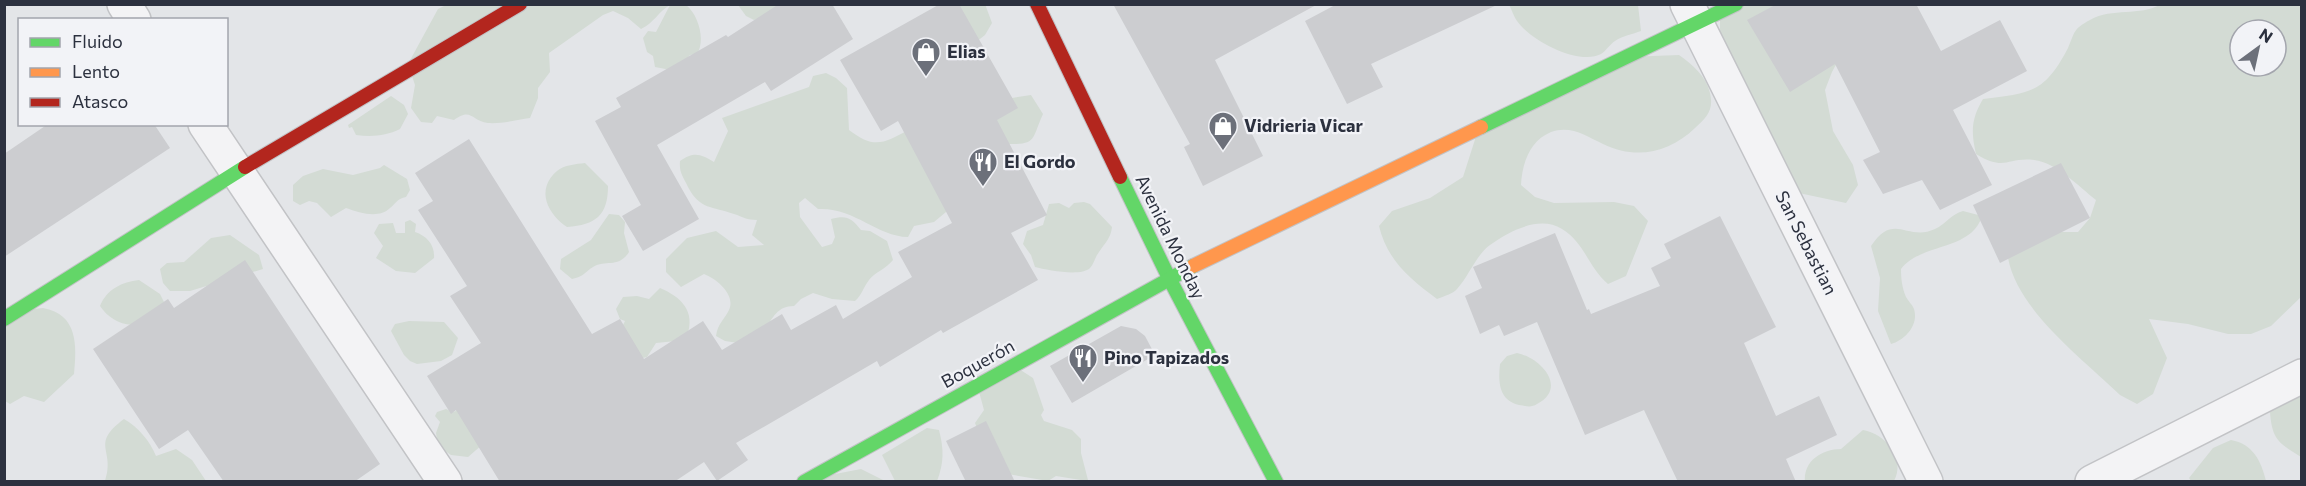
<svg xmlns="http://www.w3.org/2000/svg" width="2306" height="486" font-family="Commissioner,sans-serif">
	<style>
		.green { fill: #d3dbd4; fill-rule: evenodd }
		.building { fill: #cccdd0 }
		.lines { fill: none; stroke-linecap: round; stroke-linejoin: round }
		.street-casing { stroke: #c2c3c6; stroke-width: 36 }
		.fast-casing { stroke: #c2c3c6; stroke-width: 16 }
		.slow-casing { stroke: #c2c3c6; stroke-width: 16 }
		.jam-casing { stroke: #c2c3c6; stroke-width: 16 }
		.street { stroke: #f3f3f5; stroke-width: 33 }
		.fast { stroke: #63d668; stroke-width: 14 }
		.slow { stroke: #ff974d; stroke-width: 14 }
		.jam { stroke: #b3261e; stroke-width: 14 }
		.labels { text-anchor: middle; stroke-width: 4.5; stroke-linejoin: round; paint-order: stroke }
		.poi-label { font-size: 18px; font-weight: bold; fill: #2c313f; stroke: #f2f3f7; text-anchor: start }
		.street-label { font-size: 18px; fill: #2c313f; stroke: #f2f3f7 }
	</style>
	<rect width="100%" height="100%" fill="#e3e5e8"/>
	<g class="green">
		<polygon points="985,4 992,23 985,35 976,42 953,5"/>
		<path d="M2161 4 2301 5V297L2271 326 2251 334H2228L2188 324 2149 319 2167 358 2153 394 2137 404 2120 395C2082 358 2018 311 2008 258L2037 232H2078L2090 218 2096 200C2078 186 2057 163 2034 160 2006 157 2006 172 1976 154 1971 132 1971 119 1983 99 2030 93 2044 94 2068 48 2075 32 2073 29 2090 20 2113 7 2139 17 2161 4ZM2240 30H2276V66H2240Z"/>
		<path d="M446 5H686C698 14 706 40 697 54L690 55 676 71 655 67 653 56 647 52 643 38 648 31 656 32 670 5C658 12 654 23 641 29L628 18 613 11 603 15 549 53 550 72 538 88V98L530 118C517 120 501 124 488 123 471 121 472 107 454 120L437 116 432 123 421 122 411 108 415 85 408 64 438 9Z"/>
		<polygon points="738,5 798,5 754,20 746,16"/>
		<path d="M1509 5H1638L1641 31C1633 34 1622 36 1615 41 1610 44 1606 51 1601 54 1579 66 1530 40 1517 21 1514 17 1512 10 1509 5Z"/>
		<polygon points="1727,5 1868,5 1832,72 1825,90 1833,131 1853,165 1858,185 1846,203 1794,192 1720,74 1720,17"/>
		<path d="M1679 55C1693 65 1706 76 1710 93 1714 110 1707 117 1695 128 1669 153 1636 160 1603 144 1586 136 1571 125 1551 132 1529 141 1522 165 1521 185L1535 197 1554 203 1614 202 1634 206 1648 221 1626 276 1608 284C1588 267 1585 243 1562 229 1540 215 1509 231 1490 245 1476 255 1469 276 1457 289 1453 294 1444 296 1437 299 1410 279 1387 260 1379 226L1392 211 1430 198 1463 177 1479 127 1627 57Z"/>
		<path d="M826 73 836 78 847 88 849 130C874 149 883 144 910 129L952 207 934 222 914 226 908 237C876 236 854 207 818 209L805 198 799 203 800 217 822 247 832 244 835 237 831 219C846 215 851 217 861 230L870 231 887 241 893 260C886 269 875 272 869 280 863 288 862 295 855 301L832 299 813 293 801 299 794 306C777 306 773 318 765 329 760 335 751 340 745 344L725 341 716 336C718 323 724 320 729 310 736 295 717 279 704 274L681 287 666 272V259L687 238 716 231 738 247 764 245 752 235 757 220C747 220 743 217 734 214 712 206 700 210 688 187 683 176 679 173 680 161 694 151 701 154 714 162L728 131 722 118 809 87 813 76Z"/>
		<path d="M1031 95 1043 114C1031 140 1038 145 1004 144L978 118 1012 98Z"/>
		<path d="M391 96 404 105 408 114 400 129C386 136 372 137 356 135L352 127 349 128 348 125Z"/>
		<path d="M585 163 608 186C608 215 596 225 567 227 548 214 535 190 557 171 564 165 576 164 585 163Z"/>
		<path d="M384 165 407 179 410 190 406 197C397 199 397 202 390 208 379 219 360 213 346 208L331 217 317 203 309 201 300 205 293 201V185L303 176 323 169 353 175 380 168Z"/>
		<path d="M1084 202 1090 204 1112 227C1111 238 1105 243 1099 252 1095 257 1094 264 1090 268 1081 277 1047 270 1035 267L1031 255 1023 244 1027 231 1043 225 1049 204 1059 203 1069 208 1074 203Z"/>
		<path d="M1963 211 1982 216C1972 251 1920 243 1901 269 1901 278 1902 288 1906 297 1908 301 1912 304 1914 309 1919 325 1905 340 1891 344L1878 311 1880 278 1871 246C1894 211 1907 242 1935 229 1946 224 1951 214 1963 211Z"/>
		<path d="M609 214 619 215 625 222 624 233 629 252C618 269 606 259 593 267 585 272 583 277 572 279L560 269 561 259 591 240Z"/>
		<path d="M410 220 416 224 415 232C427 236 435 245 434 258L415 273 396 271 376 258 383 246 374 233 379 224 393 223 396 233H405V222Z"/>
		<polygon points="230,235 259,255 263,269 190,291 170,291 163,283 160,269 167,263 184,262 211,238"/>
		<path d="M139 280 160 294 164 302C159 307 153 316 147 320 130 331 110 321 100 306 107 289 122 282 139 280Z"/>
		<path d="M660 288C681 297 696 311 687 336L676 341 656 343 647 357 634 360 623 325 625 321 620 319 616 309 623 297 637 296 649 299Z"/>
		<path d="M43 308C78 314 77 346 74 374L44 402 24 396 10 404 5 401V312Z"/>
		<polygon points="409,321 444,322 458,338 452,355 441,361 417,364 410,361 404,355 391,331 395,324"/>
		<path d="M1517 353C1541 358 1568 388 1537 404 1531 408 1526 406 1519 405 1499 400 1498 383 1500 364L1507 356Z"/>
		<polygon points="1019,369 1033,378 1044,410 1041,415 1044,421 1072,430 1081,439 1081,453 1088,480 1087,481 1056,476 1048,481 1008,474 980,436 975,423 984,410 975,377"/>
		<path d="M2301 388V457C2279 443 2272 440 2270 412Z"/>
		<polygon points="457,401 483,444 468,457 451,455 438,446 436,433 440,422 435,416 437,412 446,409 453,412 456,411"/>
		<path d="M124 419C138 427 150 441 156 456L176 449 192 460 206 481H105C116 449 89 445 124 419Z"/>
		<path d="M927 428 939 430C944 449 944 463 937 481H895L882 455Z"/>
		<path d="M1863 430C1886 434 1906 459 1894 481L1805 482C1803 461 1822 449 1841 449Z"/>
		<path d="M2231 440C2253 444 2261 461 2266 481L2192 482 2189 478 2213 448Z"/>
		<polygon points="861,469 885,481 794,482"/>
	</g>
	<g class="building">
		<polygon points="779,4 832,4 853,39 771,91 765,82 657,145 699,219 643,251 622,216 641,205 595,121 621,107 616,98 726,35 728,37"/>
		<polygon points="940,4 959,4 1018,108 997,120 1047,215 1011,233 1038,280 943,333 941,330 880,367 877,361 736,443 748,460 717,481 704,462 674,482 500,482 456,410 451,414 427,376 481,343 450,296 467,286 418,210 433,201 415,173 469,139 592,334 620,319 644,359 703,321 722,350 782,314 791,330 836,305 843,319 912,277 898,252 952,223 898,121 881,131 840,60"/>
		<polygon points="1113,4 1318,4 1215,60 1263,156 1203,186 1184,147 1190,144"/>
		<polygon points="1337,4 1499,4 1371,64 1383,87 1347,104 1305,21"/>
		<polygon points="1777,4 1916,4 1941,51 2000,20 2027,71 1953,110 1992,185 1940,210 1922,180 1883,194 1863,160 1880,152 1835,64 1790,92 1747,20"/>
		<polygon points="48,124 154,124 170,148 4,257 4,154"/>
		<polygon points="2061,163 2090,218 2000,263 1973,205"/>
		<polygon points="1720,216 1776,327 1744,343 1776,416 1819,396 1837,435 1786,459 1796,482 1678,482 1644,410 1585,435 1537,322 1504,336 1499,325 1480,334 1465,296 1482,288 1473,267 1555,233 1587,310 1589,309 1591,314 1660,286 1651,268 1671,258 1664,244"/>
		<polygon points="245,260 380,464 354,482 224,482 188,430 159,449 93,349 168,299 174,308"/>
		<polygon points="1121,326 1136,329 1145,336 1155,355 1072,403 1050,366"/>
		<polygon points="986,421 1015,482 966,482 946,441"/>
	</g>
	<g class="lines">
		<g class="street-casing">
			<g id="street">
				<polyline points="124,4 134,20"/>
				<polyline points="1687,4 1926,482"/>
				<polyline points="205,124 445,482"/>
				<polyline points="2092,482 2302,376"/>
			</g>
		</g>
		<g class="fast-casing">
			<g id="fast">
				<polyline points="1481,127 1736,4"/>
				<polyline points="1120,177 1169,278 1276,482"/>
				<polyline points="4,319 245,167"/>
				<polyline points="804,482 1193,266"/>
			</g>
		</g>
		<g class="slow-casing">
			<polyline id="slow" points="1193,266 1481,127"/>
		</g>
		<g class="jam-casing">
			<g id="jam">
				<polyline points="1037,4 1120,177"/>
				<polyline points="245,167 520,4"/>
			</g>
		</g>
		<use href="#street" class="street"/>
		<use href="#fast" class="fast"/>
		<use href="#slow" class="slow"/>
		<use href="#jam" class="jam"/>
	</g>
	<defs>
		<g id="shop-pin" transform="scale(1.5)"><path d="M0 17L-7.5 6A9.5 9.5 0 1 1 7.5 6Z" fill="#6c707a" stroke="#f2f3f7"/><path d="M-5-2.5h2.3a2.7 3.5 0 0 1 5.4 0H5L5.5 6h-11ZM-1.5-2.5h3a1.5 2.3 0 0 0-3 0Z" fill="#fff"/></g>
		<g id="restaurant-pin" transform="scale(1.5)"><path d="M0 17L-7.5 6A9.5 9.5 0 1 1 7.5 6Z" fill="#6c707a" stroke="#f2f3f7"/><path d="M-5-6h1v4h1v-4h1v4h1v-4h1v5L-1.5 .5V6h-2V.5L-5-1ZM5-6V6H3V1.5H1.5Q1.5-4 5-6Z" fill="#fff"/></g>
	</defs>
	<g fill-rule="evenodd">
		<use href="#shop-pin" x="926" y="52"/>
		<use href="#shop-pin" x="1223" y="126"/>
		<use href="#restaurant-pin" x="983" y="162"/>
		<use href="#restaurant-pin" x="1083" y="358"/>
	</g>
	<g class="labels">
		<g class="poi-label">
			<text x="947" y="58">Elias</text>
			<text x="1244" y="132">Vidrieria Vicar</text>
			<text x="1004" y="168">El Gordo</text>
			<text x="1104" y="364">Pino Tapizados</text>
		</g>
		<g class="street-label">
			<text transform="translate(1170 237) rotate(64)" y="6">Avenida Monday</text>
			<text transform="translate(1806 243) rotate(63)" y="6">San Sebastian</text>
			<text transform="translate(978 364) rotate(-29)" y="6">Boquerón</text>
		</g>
	</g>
	<rect width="2306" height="486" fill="none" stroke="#2c313f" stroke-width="12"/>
	<rect x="18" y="18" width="210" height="108" fill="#f2f3f7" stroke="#a3a5ad" stroke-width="1.5"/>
	<rect x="30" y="38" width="30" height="9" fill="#63d668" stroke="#a3a5ad" stroke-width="1.5"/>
	<text x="72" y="48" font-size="18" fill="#2c313f">Fluido</text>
	<rect x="30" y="68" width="30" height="9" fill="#ff974d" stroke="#a3a5ad" stroke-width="1.5"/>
	<text x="72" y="78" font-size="18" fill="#2c313f">Lento</text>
	<rect x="30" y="98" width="30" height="9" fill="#b3261e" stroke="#a3a5ad" stroke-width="1.5"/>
	<text x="72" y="108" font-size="18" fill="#2c313f">Atasco</text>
	<g transform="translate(2258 48) rotate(33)"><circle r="28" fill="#f2f3f7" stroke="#a3a5ad" stroke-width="1.5"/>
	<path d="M0-4.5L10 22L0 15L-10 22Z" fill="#6c707a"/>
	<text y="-9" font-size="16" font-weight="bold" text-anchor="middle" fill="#2c313f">N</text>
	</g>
</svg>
